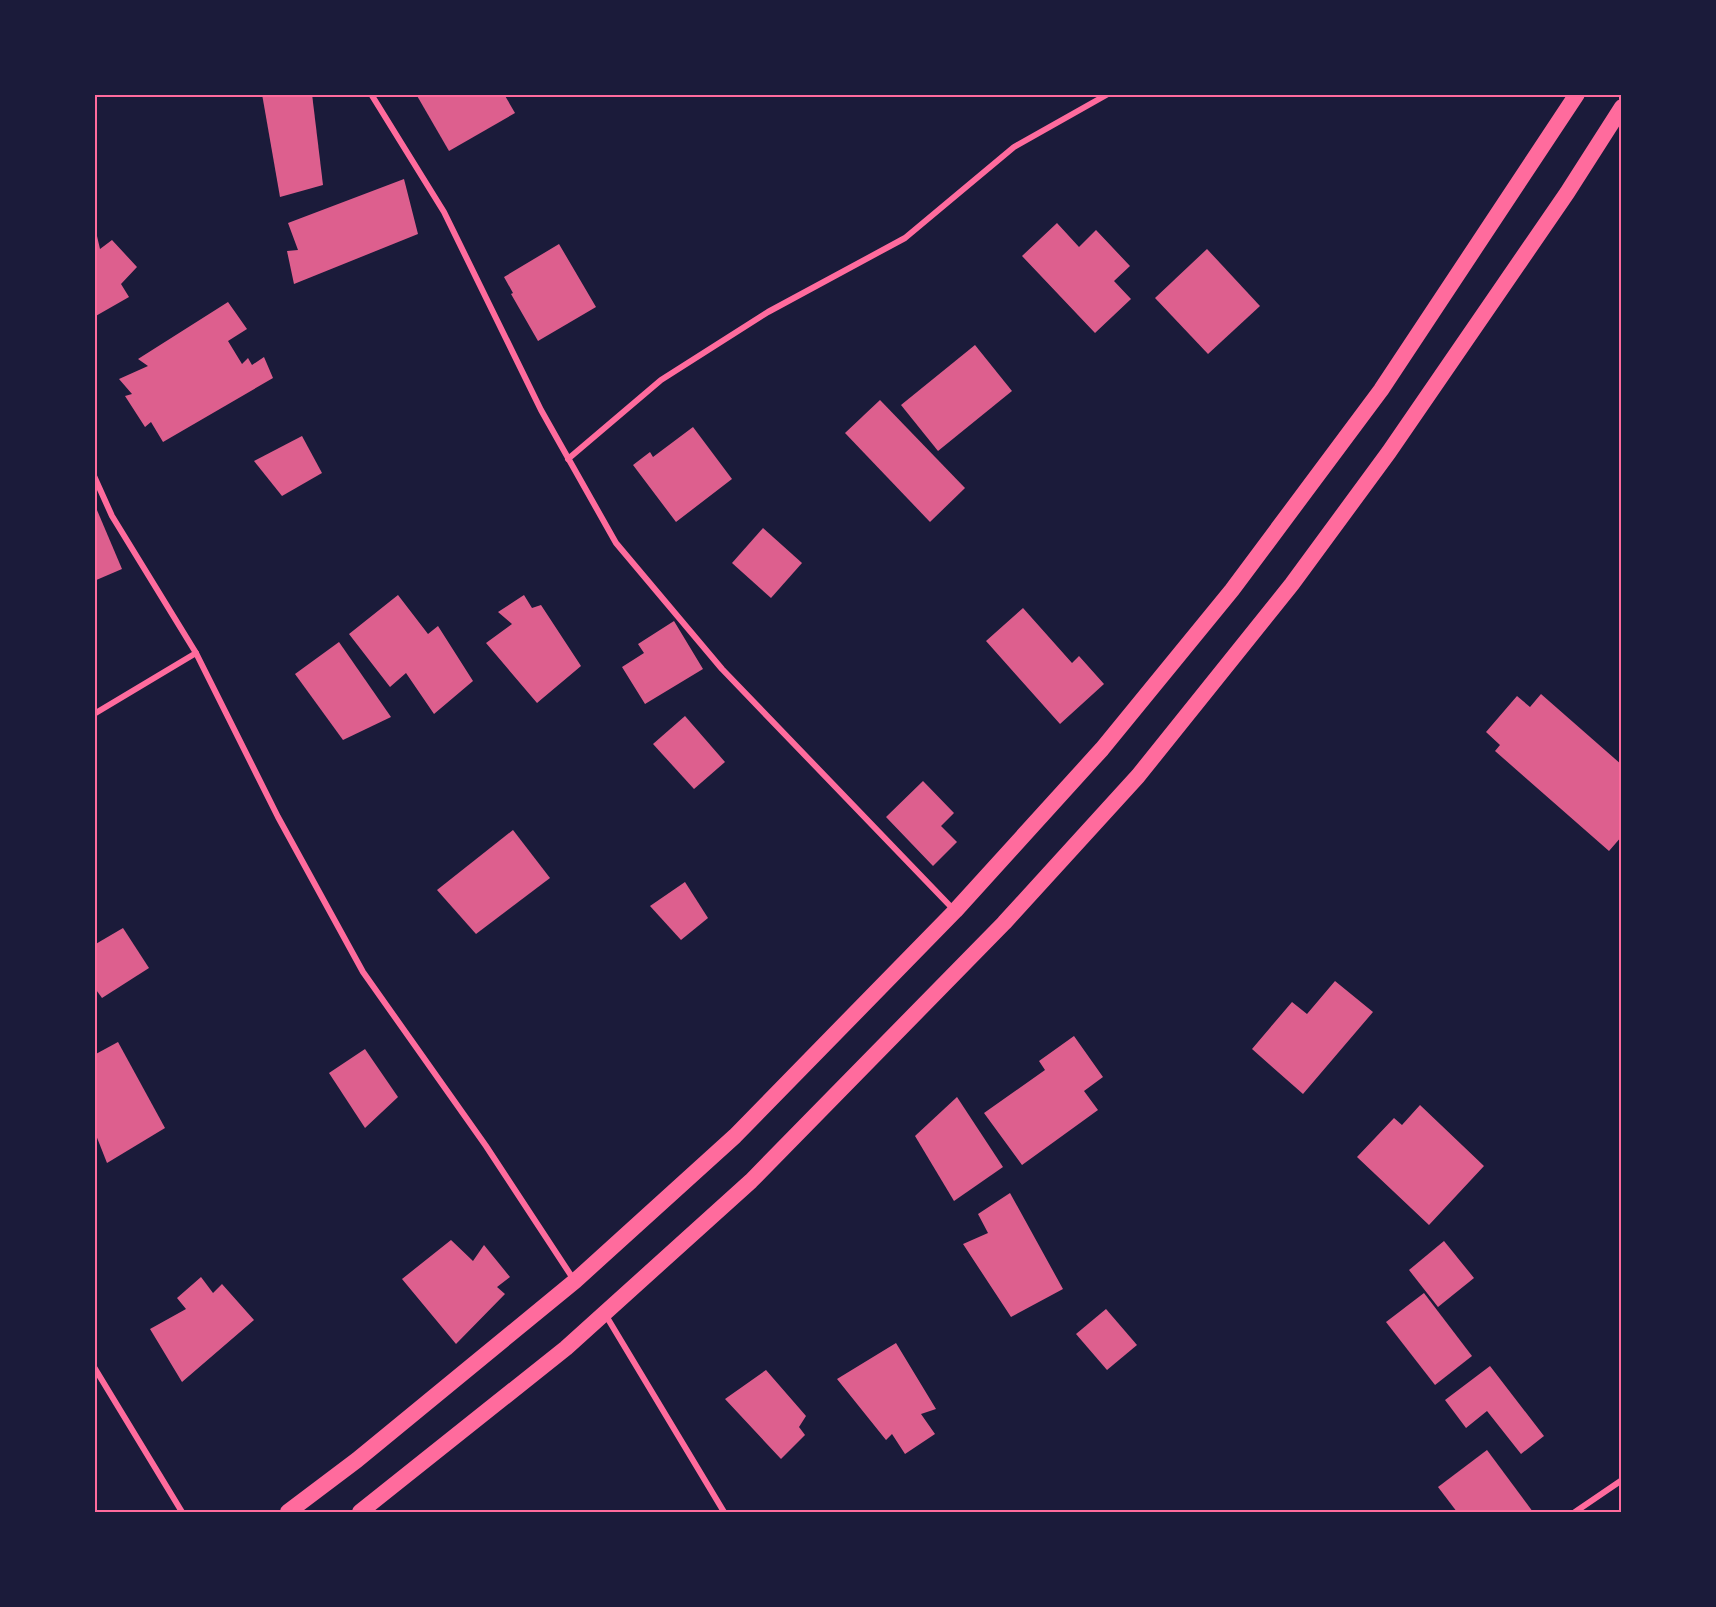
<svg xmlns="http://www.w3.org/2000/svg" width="1716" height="1607" font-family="'Nunito Sans',sans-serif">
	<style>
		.building { fill: #dd5f8e }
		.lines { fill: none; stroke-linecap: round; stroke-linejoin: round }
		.minor { stroke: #ff6b9d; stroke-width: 6 }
		.trunk { stroke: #ff6b9d; stroke-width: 16 }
		.neatline { fill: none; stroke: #ff6b9d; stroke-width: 2 }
	</style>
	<rect width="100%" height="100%" fill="#1b1b3a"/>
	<g class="building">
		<polygon points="262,94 312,94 323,185 280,197"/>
		<polygon points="416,94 504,94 515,113 449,151"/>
		<polygon points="404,179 418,234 294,284 287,251 298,250 288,223"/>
		<polygon points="1057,223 1079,247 1096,230 1130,266 1114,281 1131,299 1095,333 1022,256"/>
		<polygon points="97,236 100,249 112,240 137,267 121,284 129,297 94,317 94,237"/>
		<polygon points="559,244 596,307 538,341 511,294 513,293 504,277"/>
		<polygon points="1207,249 1260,306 1208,354 1155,298"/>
		<polygon points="228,302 247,329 228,341 242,364 248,358 252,365 264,357 273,378 163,442 151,422 145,427 125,396 132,394 119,379 148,366 138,359"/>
		<polygon points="975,345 1012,391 938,451 901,405"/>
		<polygon points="880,400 965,488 930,522 845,433"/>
		<polygon points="693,427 732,479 676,522 633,465 650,452 653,457"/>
		<polygon points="302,436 322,473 282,496 254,461"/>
		<polygon points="94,503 122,569 94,581"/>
		<polygon points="763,528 802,563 771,598 732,563"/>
		<polygon points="398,595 428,634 438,626 473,681 434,714 406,673 390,687 349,634"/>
		<polygon points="524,595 532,608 541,605 581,666 537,703 486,643 512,624 498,612"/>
		<polygon points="1023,608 1072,663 1079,656 1104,684 1060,724 986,641"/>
		<polygon points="674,621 703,669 645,704 622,667 644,653 638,644"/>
		<polygon points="339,642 391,717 343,740 295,674"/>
		<polygon points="1541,694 1622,765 1622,836 1609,851 1495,751 1500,745 1486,732 1517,696 1530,707"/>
		<polygon points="685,716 725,762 694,789 653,744"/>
		<polygon points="923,781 954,813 941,826 957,842 933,866 886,817"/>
		<polygon points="513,830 550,878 476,934 437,890"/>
		<polygon points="685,882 708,918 681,940 650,906"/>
		<polygon points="123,928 149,968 102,998 94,987 94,945"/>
		<polygon points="1335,981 1373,1012 1303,1094 1252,1049 1292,1002 1307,1014"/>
		<polygon points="1074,1036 1103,1077 1084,1091 1098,1110 1022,1165 984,1113 1045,1070 1039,1061"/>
		<polygon points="118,1042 165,1128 107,1163 94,1130 94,1055"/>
		<polygon points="365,1049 398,1097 365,1128 329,1073"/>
		<polygon points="957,1097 1003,1167 954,1201 915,1136"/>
		<polygon points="1420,1105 1484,1166 1429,1225 1357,1157 1394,1118 1402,1125"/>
		<polygon points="1010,1193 1063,1289 1011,1317 963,1244 988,1233 978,1214"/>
		<polygon points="451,1240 473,1261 484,1245 510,1277 497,1287 505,1294 456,1344 402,1279"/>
		<polygon points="1444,1241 1474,1278 1438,1307 1409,1270"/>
		<polygon points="201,1277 213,1293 222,1284 254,1320 182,1382 150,1329 186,1309 177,1298"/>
		<polygon points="1424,1293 1472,1356 1435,1385 1386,1322"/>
		<polygon points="1106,1309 1137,1345 1107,1370 1076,1334"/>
		<polygon points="896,1343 936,1409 921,1414 935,1434 905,1454 892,1434 886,1440 837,1379"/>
		<polygon points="1490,1366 1544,1436 1521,1454 1487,1411 1466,1428 1445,1400"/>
		<polygon points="766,1370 806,1416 799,1427 805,1435 781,1459 725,1399"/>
		<polygon points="1487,1450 1533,1512 1457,1512 1438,1487"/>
	</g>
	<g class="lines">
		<g class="minor">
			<polyline points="371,94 444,212 541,410 616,543 722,669 954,910"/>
			<polyline points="568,459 661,380 768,312 905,238 1014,147 1108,94"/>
			<polyline points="94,476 112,516 196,653"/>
			<polyline points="94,714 196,653 278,817 363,972 486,1146 574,1280"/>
			<polyline points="605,1314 724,1512"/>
			<polyline points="94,1367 182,1512"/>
			<polyline points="1575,1512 1622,1480"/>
		</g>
		<g class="trunk">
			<polyline points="288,1512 357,1460 575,1281 735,1136 955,911 1102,749 1232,590 1381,390 1577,94"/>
			<polyline points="360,1512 566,1348 751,1181 1004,923 1138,776 1292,584 1389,452 1567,193 1622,107"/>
		</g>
	</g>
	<rect width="1716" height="1607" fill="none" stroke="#1b1b3a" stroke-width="192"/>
	<rect x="96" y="96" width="1524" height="1415" class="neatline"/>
</svg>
